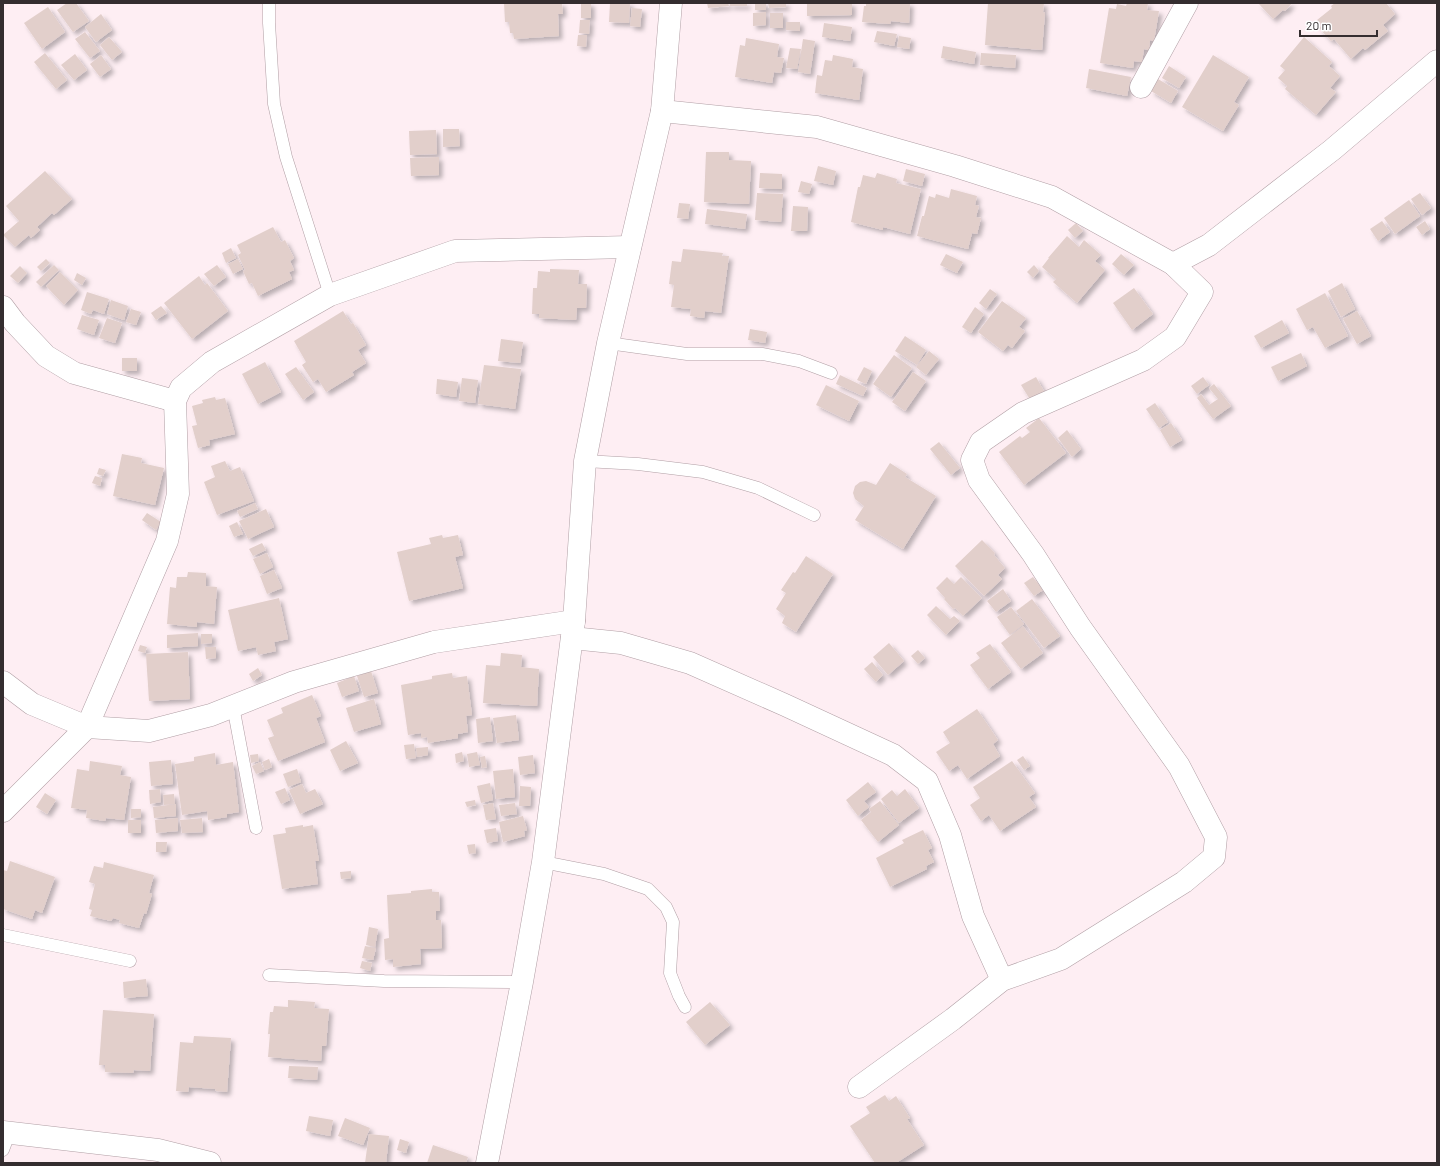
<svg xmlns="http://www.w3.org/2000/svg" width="1440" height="1166" font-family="Barlow,sans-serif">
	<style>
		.building { fill: #e2cfcb; filter: url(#shadow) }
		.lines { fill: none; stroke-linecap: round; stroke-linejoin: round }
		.lane-casing { stroke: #b19fa5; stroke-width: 13 }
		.street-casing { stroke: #b19fa5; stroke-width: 23 }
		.lane { stroke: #fff; stroke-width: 12 }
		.street { stroke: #fff; stroke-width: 22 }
	</style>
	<defs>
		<filter id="shadow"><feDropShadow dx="3.5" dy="3.5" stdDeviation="2" flood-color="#0004"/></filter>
	</defs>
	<rect width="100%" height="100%" fill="#feeef3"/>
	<g class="building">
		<polygon points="67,3 76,3 89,21 73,32 57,10"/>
		<polygon points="504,3 562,3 563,14 558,14 559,36 514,39 513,33 510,33 509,22 505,22"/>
		<rect x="581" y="3" width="10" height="15"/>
		<polygon points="610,3 630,3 629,23 609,22"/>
		<polygon points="707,3 728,3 729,6 708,8"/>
		<rect x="730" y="3" width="17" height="3"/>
		<rect x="755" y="3" width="11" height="7"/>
		<polygon points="768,3 786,3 786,7 769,8"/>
		<polygon points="807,3 852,3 852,15 807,16"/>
		<polygon points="866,3 910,3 909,23 891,21 890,24 862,22 864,6 866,6"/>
		<polygon points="988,3 1044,3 1043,12 1045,13 1042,50 985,45"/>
		<polygon points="1127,3 1148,3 1147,10 1159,11 1154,41 1150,40 1149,50 1144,49 1142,62 1134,61 1133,68 1100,63 1109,8 1116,9 1117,4 1126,6"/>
		<polygon points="1258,3 1292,3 1285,11 1283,10 1273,19"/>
		<polygon points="1335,3 1386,3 1395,14 1383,25 1388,31 1365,50 1363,48 1351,59 1334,39 1331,41 1319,28 1322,25 1317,20 1332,8 1331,6"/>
		<polygon points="48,7 65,32 42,49 24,23"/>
		<polygon points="632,8 642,9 640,27 630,26"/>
		<polygon points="766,12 766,25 753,26 753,13"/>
		<rect x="770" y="13" width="13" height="15"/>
		<polygon points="101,14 112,30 96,42 85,27"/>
		<polygon points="580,20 590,20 589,34 579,33"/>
		<polygon points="786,22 800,22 800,31 786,30"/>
		<polygon points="824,23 852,27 850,41 822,37"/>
		<polygon points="877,31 897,34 894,46 874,42"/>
		<polygon points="85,32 100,51 90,58 75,39"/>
		<polygon points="578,35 587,35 586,47 577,46"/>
		<polygon points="899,36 911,38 909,49 897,47"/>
		<polygon points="109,37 122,52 112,60 100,45"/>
		<polygon points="1304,37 1332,62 1329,66 1340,76 1330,88 1336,92 1316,115 1285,89 1287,86 1278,78 1285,70 1280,66"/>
		<polygon points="746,38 779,44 777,57 784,58 781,73 774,72 772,83 735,77 740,45 745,46"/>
		<polygon points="803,39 815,41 810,74 798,72"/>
		<polygon points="943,46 976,52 974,64 941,58"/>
		<polygon points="790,48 801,49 797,69 786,68"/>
		<polygon points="45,53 67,80 56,89 34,62"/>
		<polygon points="981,53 1016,55 1015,68 980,65"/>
		<polygon points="75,54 87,70 74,80 61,65"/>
		<polygon points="101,55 111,69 100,77 90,64"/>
		<polygon points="833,55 853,59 852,67 863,69 859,100 815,93 817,75 822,76 825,60 832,61"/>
		<polygon points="1213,55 1249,77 1234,102 1239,105 1223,131 1182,107"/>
		<polygon points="1169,66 1186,77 1179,88 1162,78"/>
		<polygon points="1089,69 1131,77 1127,96 1086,88"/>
		<polygon points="1158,79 1178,91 1171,103 1151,91"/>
		<polygon points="443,129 459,129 460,146 443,147"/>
		<polygon points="436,130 437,154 410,155 409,131"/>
		<polygon points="706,152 729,152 729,160 751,161 749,204 704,202"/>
		<polygon points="439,157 439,175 411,176 410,158"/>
		<polygon points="818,166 836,171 833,185 814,181"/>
		<polygon points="906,169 925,174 922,186 903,181"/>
		<polygon points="45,171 72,199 54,215 52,213 37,227 40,230 31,238 29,235 15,247 3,235 19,221 6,206"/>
		<polygon points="760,173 782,174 782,189 759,188"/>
		<polygon points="877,173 897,179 896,183 921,189 910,234 883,227 883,230 851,222 858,187 860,187 863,175 875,178"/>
		<polygon points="801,181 812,184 809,194 798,192"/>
		<polygon points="951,189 977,196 975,205 979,206 976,217 981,218 977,234 972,233 968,249 917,236 922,216 924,216 929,196 935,198 936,194 949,198"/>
		<polygon points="757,193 783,194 781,222 755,220"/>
		<polygon points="1420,193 1431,208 1422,215 1411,199"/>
		<polygon points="1409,200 1420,216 1395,234 1384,218"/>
		<polygon points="679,203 690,204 688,219 677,218"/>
		<polygon points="793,206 808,207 807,231 791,231"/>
		<polygon points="707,209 747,214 745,229 705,224"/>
		<polygon points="1382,221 1390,232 1378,241 1370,229"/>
		<polygon points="1425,221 1430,229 1422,235 1416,227"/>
		<polygon points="1076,223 1083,231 1075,238 1068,230"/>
		<polygon points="273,227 281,242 285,240 294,258 290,261 294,270 289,272 292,279 258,296 252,283 249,284 243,271 245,270 238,255 241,253 237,245"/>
		<polygon points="1067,236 1079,247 1084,240 1101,255 1095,261 1105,270 1077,303 1053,282 1056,279 1042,267 1049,258 1048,258"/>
		<polygon points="231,248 236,258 226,263 222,253"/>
		<polygon points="683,249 723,253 722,256 729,256 721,313 705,311 704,318 690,316 691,309 671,307 674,285 669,284 672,261 681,262"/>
		<polygon points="946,254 963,262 957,273 940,265"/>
		<polygon points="1121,254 1134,265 1124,275 1112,264"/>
		<polygon points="46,259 50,263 41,271 37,267"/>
		<polygon points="238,259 243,269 233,274 228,264"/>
		<polygon points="54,265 59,270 41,287 36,282"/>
		<polygon points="217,265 226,277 214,286 204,274"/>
		<polygon points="1034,265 1039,271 1033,278 1027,272"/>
		<polygon points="20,266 27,273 18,283 10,276"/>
		<polygon points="550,269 579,270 578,284 587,284 586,308 577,308 576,320 539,318 539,314 532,314 533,288 537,288 538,271 550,272"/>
		<polygon points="60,272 78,290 64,305 46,286"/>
		<polygon points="77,273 86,278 82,285 74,280"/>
		<polygon points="199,276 205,285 207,283 228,311 192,339 164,303"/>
		<polygon points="1342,283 1355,309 1341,317 1328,291"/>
		<polygon points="1134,288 1153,314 1132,330 1113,303"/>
		<polygon points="990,289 997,294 986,309 979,303"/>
		<polygon points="87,292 109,299 104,314 93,310 91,314 81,310"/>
		<polygon points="1325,293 1348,336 1325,348 1313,327 1307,330 1296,309"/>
		<polygon points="111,300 128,306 124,320 107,314"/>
		<polygon points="1002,301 1026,318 1019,327 1025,331 1012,348 1008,345 1003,351 978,332"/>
		<polygon points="161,306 167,313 156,320 151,313"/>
		<polygon points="975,307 984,314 971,333 962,327"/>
		<polygon points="131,309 141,312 136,325 126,322"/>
		<polygon points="343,311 351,324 353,323 366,345 358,350 366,363 352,372 354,375 326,392 318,379 313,382 302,365 306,362 294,341"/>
		<polygon points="1357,311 1371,336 1357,344 1343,319"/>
		<polygon points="82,315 99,320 94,335 77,329"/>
		<polygon points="107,318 122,323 115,343 99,338"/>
		<polygon points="1282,320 1289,333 1261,348 1254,336"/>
		<polygon points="750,329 767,332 765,343 748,340"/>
		<polygon points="905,336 926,350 917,365 895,351"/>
		<polygon points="501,339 523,342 520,363 498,361"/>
		<polygon points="929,351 939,359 926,375 916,367"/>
		<polygon points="1301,353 1307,366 1278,381 1271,367"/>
		<polygon points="894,355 912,368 891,397 873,384"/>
		<rect x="122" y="358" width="15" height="13"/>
		<polygon points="265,362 281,392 258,404 242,374"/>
		<polygon points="484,365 521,369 515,409 478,404"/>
		<polygon points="296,367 314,392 303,400 285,374"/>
		<polygon points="864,367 872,371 866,384 857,380"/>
		<polygon points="913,372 926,381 905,411 892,402"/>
		<polygon points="840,375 867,388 863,396 836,384"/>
		<polygon points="1036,377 1045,393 1031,401 1021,385"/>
		<polygon points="1203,377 1209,385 1197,394 1191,386"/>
		<polygon points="462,378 478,380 475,403 459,401"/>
		<polygon points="437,379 458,382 456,397 436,394"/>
		<polygon points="1214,384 1231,406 1213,419 1197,398 1201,394 1209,405 1218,399 1209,388"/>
		<polygon points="826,385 859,401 849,421 816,405"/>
		<polygon points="215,397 216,400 225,398 235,434 209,440 210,445 198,448 192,426 197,425 192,406 203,403 202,400"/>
		<polygon points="1155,403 1168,422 1159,428 1146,409"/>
		<polygon points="1039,418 1066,453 1024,485 999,452 1020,436 1022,438 1030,432 1026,428"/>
		<polygon points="1171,423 1182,440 1170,447 1160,430"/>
		<polygon points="1067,430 1081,449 1072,457 1058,438"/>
		<polygon points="939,442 960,468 951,475 930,449"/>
		<polygon points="122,454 142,458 141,463 164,468 155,505 113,496"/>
		<polygon points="225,461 230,471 240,467 254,501 217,515 204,482 215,477 211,466"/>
		<polygon points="890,463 907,474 905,477 936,496 903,549 855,520 864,506 855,499 853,493 855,486 860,482 866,481 876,485"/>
		<polygon points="99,468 106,470 103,476 97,474"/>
		<polygon points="95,476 102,478 100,486 92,483"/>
		<polygon points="255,503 258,509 240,517 237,511"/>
		<polygon points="266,509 274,527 248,539 239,521"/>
		<polygon points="147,513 161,522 156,530 142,520"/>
		<polygon points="237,522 243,534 234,537 229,526"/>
		<polygon points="442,535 443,538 458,535 463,555 455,557 463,588 409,601 397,552 431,544 429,538"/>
		<polygon points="982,540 995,553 994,555 1005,568 998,575 1002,579 984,596 955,566"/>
		<polygon points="262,543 266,550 253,556 249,549"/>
		<polygon points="267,553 273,567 260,574 253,559"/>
		<polygon points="806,556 833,574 796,632 782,623 785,616 776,609 786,593 781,590 793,572 795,573"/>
		<polygon points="274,570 282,588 267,594 260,576"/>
		<polygon points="188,572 206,573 206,586 217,587 214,624 197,622 197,627 167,624 170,587 176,588 177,577 187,577"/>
		<polygon points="947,577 954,584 961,577 982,598 963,616 955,608 953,609 944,599 945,598 936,588"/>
		<polygon points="1033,577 1043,590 1034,596 1024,583"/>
		<polygon points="1003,589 1011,601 996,612 987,601"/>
		<polygon points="279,598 288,639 274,642 276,651 258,655 256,647 238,651 228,610"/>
		<polygon points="1032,599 1060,636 1044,648 1016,611"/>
		<polygon points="936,606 950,619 954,616 960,621 946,635 927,615"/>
		<polygon points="1011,607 1024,624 1010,635 997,617"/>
		<polygon points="1023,626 1043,653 1021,669 1001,643"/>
		<polygon points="198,633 198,646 167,648 167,635"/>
		<polygon points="201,634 212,634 212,643 201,644"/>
		<polygon points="889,643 904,661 888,675 873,657"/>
		<polygon points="990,644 1011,672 988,689 970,665 980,658 976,653"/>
		<polygon points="140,645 147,647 145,653 138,651"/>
		<polygon points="205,647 216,647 216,658 206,659"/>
		<polygon points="918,650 925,658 918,664 911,656"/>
		<polygon points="188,652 190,699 149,701 146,654"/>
		<polygon points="501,653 522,655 521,667 539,669 537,706 483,703 486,665 500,666"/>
		<polygon points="872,662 883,675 876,682 864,669"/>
		<polygon points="258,668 262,675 253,681 249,674"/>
		<polygon points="371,671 378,693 364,697 357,676"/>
		<polygon points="452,673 453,678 467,676 472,715 466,716 468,732 458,734 458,738 428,743 427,737 421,738 421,733 408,735 401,685 432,679 432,676"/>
		<polygon points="354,676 359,691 342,697 337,683"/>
		<polygon points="312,695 321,716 316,718 325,742 278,761 268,738 274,736 267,720 283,713 281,708"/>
		<polygon points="374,699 381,724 354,732 346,708"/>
		<polygon points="977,709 998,740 993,744 1000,756 967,779 958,765 949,771 936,752 950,743 943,732"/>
		<polygon points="516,715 519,740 497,743 493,718"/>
		<polygon points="490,717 493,741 478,743 476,719"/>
		<polygon points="346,741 358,763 340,771 330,750"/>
		<polygon points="414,744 416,758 406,759 404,745"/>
		<polygon points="428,747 428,755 417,757 416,748"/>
		<polygon points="462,752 464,761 456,763 455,754"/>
		<polygon points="477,752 480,765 469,767 467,754"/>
		<polygon points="215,753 216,765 233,762 239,812 227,814 227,817 208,820 207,811 182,815 175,764 194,761 194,757"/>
		<polygon points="258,754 259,761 251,763 250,755"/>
		<polygon points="533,755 535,773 520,775 518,757"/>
		<polygon points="485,756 487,767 482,768 480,757"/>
		<polygon points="1023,756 1030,766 1024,770 1017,760"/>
		<polygon points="269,759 272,767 265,770 262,762"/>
		<polygon points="171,760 173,784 151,786 149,762"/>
		<polygon points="90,761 122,766 120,775 131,777 124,820 106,818 105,821 86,818 87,810 71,808 77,769 89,771"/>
		<polygon points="1012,761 1035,793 1029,797 1036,807 1000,831 989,815 981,821 970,805 980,798 973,787"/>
		<polygon points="260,762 264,771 256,774 252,766"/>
		<polygon points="297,769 301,782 288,787 283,774"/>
		<polygon points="513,769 515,797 496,799 493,771"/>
		<polygon points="868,782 876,792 864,801 869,807 858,816 846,800"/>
		<polygon points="490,783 493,800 481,803 477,786"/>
		<polygon points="302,784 306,793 315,789 323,804 300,814 289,790"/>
		<polygon points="520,786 531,787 530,806 519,806"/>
		<polygon points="285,788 290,800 281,804 275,792"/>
		<polygon points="160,789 161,802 150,804 149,790"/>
		<polygon points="905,789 919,808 899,823 881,799 892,790 897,796"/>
		<polygon points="45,793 56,800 47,814 36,807"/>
		<polygon points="174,794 175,804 164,805 163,795"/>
		<polygon points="475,800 476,805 467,807 465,802"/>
		<polygon points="880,801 899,825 878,842 861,820 871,812 869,809"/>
		<polygon points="493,803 496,819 486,820 483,805"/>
		<polygon points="515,803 517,814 501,816 499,805"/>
		<polygon points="176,804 176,816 154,818 153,807"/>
		<polygon points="131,809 141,809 141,817 131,818"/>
		<polygon points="523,816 527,830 524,831 525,836 503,842 499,822"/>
		<polygon points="178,818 178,831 156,833 155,820"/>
		<polygon points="202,818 203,832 182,833 180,820"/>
		<rect x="128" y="820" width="13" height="13"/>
		<polygon points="303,825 303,827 313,825 319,861 315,861 318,884 282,889 273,835 286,833 285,828"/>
		<polygon points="496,828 498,841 487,843 484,830"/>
		<polygon points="923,830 932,848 928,850 934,862 926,866 927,869 890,887 876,858 904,843 902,840"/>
		<polygon points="156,842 167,842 166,852 156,852"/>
		<polygon points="475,844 476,853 469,854 467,845"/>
		<polygon points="10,861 55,877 42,913 35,910 32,919 3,909 3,870 7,871"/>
		<polygon points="104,862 154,875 149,893 152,894 146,914 144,913 139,928 119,923 120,920 113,918 111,921 90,916 92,910 89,909 95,884 89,882 94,866 103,868"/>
		<polygon points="351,871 351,878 341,879 340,872"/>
		<polygon points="432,889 432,892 439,892 440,911 436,911 436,920 441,920 442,948 420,949 421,964 393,967 393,959 385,960 384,939 389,938 387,895 411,893 411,891"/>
		<polygon points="369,927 378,929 375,947 366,945"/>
		<polygon points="365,946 376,948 373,960 362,958"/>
		<polygon points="362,961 372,963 370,971 360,968"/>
		<polygon points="146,979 148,996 124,998 123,982"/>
		<polygon points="288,1000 315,1002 314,1008 329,1009 326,1046 322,1046 321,1061 268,1057 270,1034 268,1034 270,1012 273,1012 274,1006 288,1007"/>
		<polygon points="710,1002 730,1025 705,1045 686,1022"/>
		<polygon points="103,1010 154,1014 150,1071 134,1070 133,1073 105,1072 105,1065 99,1065"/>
		<polygon points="194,1036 231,1038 227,1092 216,1091 215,1089 189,1087 188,1092 176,1091 180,1042 193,1043"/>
		<polygon points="289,1066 318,1067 317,1080 288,1078"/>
		<polygon points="885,1095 889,1101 896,1096 910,1118 907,1119 924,1145 896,1163 875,1163 850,1126 870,1113 866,1107"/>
		<polygon points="309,1116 333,1120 330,1136 306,1131"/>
		<polygon points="345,1118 370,1128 363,1145 338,1136"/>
		<polygon points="369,1134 389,1136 386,1163 365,1163"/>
		<polygon points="400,1139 409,1142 406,1153 397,1150"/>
		<polygon points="433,1145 468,1157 466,1163 427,1163"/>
	</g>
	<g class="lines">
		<g class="lane-casing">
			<g id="lane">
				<polyline points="269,3 269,23 274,104 286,157 330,295"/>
				<polyline points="608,343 687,354 762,354 799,361 831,373"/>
				<polyline points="585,461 638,464 703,472 758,488 814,515"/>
				<polyline points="233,706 256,828"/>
				<polyline points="543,862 604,874 648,889 666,907 673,922 670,973 679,996 685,1007"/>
				<polyline points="3,935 130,961"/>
				<polyline points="269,975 384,981 522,982"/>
				<polyline points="3,1150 9,1134"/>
			</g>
		</g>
		<g class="street-casing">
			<g id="street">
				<polyline points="1141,87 1187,3"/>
				<polyline points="662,111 817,127 955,166 1052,197 1173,264 1209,245 1332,150 1437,61"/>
				<polyline points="3,307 15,323 46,356 74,373 175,401"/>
				<polyline points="572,638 621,643 690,663 785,705 893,755 927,781 950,835 973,916 1002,980"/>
				<polyline points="3,682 32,704 87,727 149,731 211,715 294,682 434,642 574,621"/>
				<polyline points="3,811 87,727 167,541 178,494 175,401 181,388 212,362 330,295 455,251 630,247"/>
				<polyline points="859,1087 953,1019 1002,980 1061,959 1184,882 1214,857 1216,837 1179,766 1080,627 1033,554 979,480 972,460 981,442 1023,413 1143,360 1175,337 1202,292 1173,264"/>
				<polyline points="3,1132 158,1150 210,1163"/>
				<polyline points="487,1163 522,982 543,862 574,621 585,461 608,343 662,111 671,3"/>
			</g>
		</g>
		<use href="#lane" class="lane"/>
		<use href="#street" class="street"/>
	</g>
	<rect width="1440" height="1166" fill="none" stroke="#342d2f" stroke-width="8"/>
	<path d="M1300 30v6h77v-6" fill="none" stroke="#342d2f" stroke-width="2"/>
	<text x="1306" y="30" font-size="12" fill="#342d2f" stroke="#ffffff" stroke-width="3" paint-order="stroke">20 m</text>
</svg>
